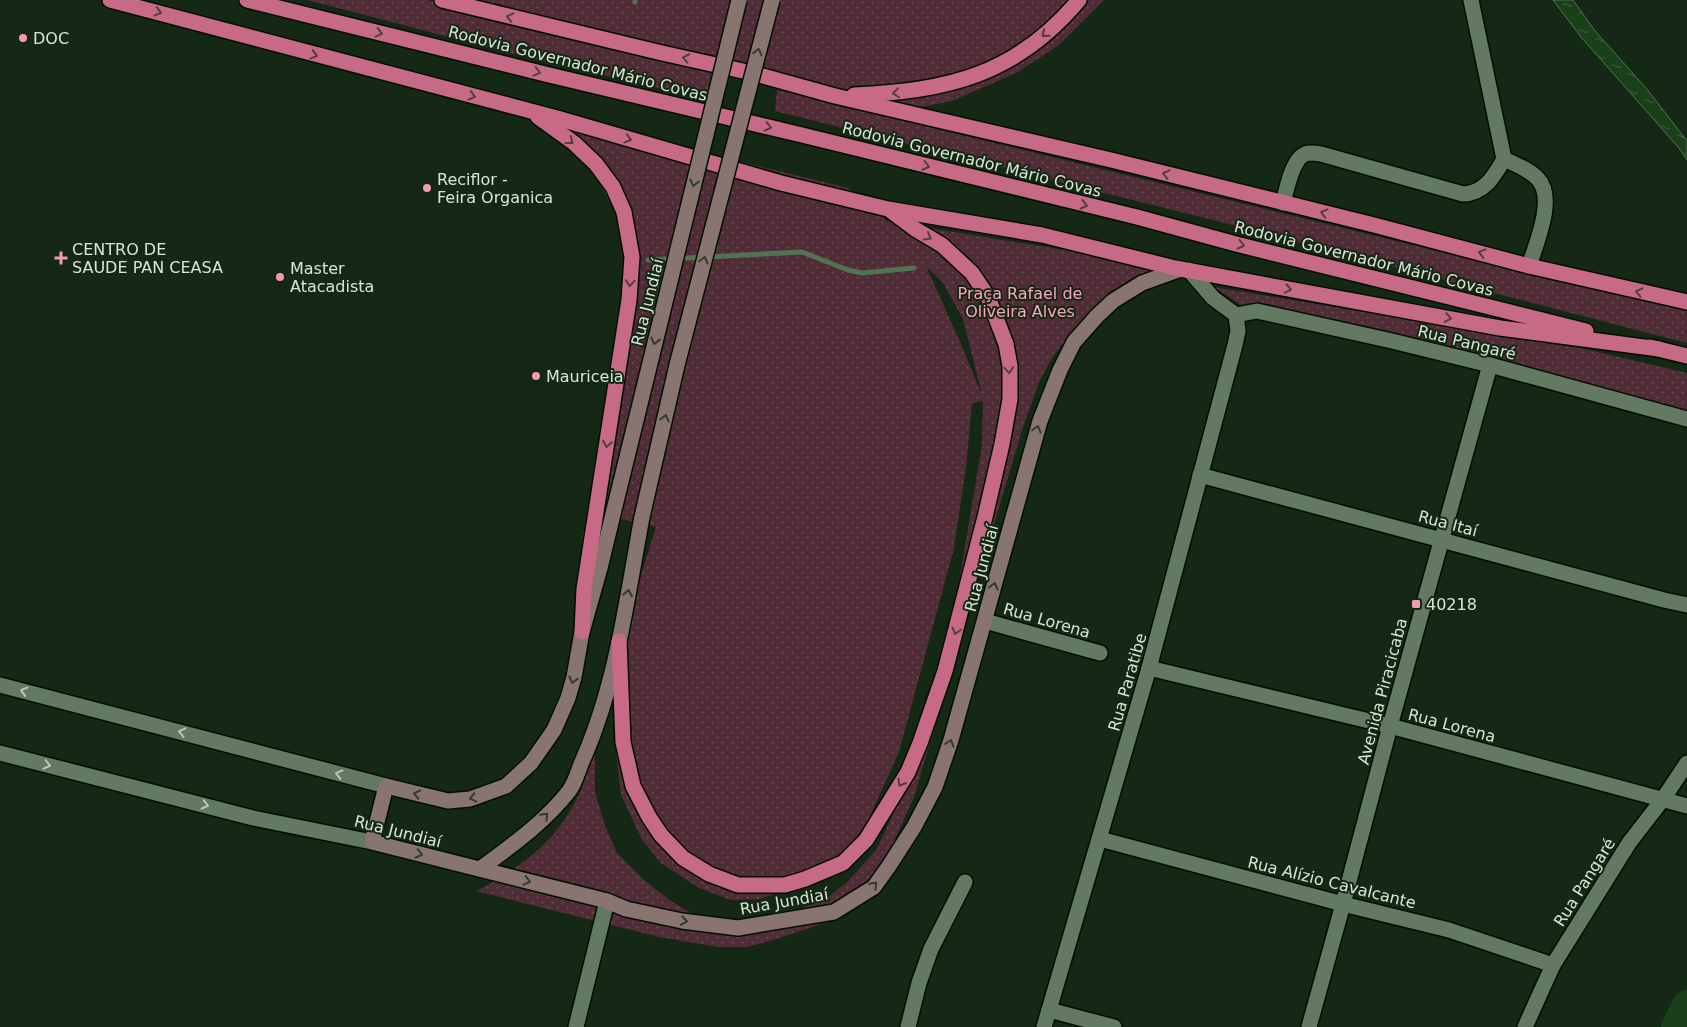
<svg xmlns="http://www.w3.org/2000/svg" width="1687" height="1027" font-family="'DejaVu Sans',sans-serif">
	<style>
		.grass { fill: url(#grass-dots); fill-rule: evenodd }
		.water { fill: url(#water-ripples); stroke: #537153 }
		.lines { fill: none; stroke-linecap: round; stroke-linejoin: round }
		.stream { stroke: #537153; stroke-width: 5 }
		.river { stroke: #1a401a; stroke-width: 30 }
		.minor-casing { stroke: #021002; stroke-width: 18 }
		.tertiary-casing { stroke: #021002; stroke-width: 18 }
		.secondary-casing { stroke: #021002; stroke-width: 18 }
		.trunk-casing { stroke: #021002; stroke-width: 18 }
		.minor { stroke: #637962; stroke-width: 15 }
		.tertiary { stroke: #637962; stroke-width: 15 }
		.secondary { stroke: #887470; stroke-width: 15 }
		.trunk { stroke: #c66a86; stroke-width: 15 }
		.secondary-bridge-casing { stroke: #021002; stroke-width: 18; stroke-linecap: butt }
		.secondary-bridge { stroke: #887470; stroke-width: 15 }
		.oneway { stroke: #533f3d }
		.oneway2 { stroke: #323b2c }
		.oneway3 { stroke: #bbc9ba }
		.poi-dot { fill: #f19ab3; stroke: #152815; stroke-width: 2 }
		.labels { text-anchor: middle; stroke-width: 4; stroke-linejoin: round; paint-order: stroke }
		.poi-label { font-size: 16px; fill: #d8e4d7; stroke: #152815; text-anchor: start }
		.street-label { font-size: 16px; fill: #d8e4d7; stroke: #152815 }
		.park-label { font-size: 16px; fill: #fba4bd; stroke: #152815 }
	</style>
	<defs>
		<pattern id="grass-dots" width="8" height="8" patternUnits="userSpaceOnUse" patternTransform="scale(1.25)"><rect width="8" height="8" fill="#4f2c36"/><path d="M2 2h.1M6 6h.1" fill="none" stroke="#684a52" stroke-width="1.8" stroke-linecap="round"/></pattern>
		<pattern id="water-ripples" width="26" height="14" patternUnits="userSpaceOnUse" patternTransform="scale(1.25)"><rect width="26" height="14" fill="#1a401a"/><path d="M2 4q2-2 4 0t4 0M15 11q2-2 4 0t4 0" fill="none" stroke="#3b5b3b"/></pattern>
	</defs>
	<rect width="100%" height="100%" fill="#152815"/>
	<g class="grass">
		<polygon points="307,0 427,0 713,72 706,99 530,58"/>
		<polygon points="461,0 1104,0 1059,45 1018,72 952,101 901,111"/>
		<polygon points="777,90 1548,278 1687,310 1687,343 1213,220 775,111"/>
		<path d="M564 119 848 188 887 221 1175 268 1082 323 1068 337 1052 358 1040 380 1022 430 914 797 891 848 873 880 833 920 773 940 747 947H718L659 937 476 891C518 870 556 842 577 798 585 784 590 756 595 739V791L604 823 617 853 644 880 672 902 700 918 733 923 765 922 826 899 847 882 877 849 899 801 951 630 982 445 983 401 972 403 966 467 954 548 899 752 861 836 830 868 798 886 760 899 731 900 699 888 661 863 642 840 621 795 615 739 617 702 628 617 656 527 595 513 581 545 608 395 634 322 636 249ZM926 266 943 283 963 319 982 395 961 344Z"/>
		<polygon points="1214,287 1585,349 1687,373 1687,411 1501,363 1241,305"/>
	</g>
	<polygon class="water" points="1553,0 1573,0 1595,31 1646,88 1687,141 1687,160 1679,148 1581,37"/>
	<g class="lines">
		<g class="stream">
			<polyline points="635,2 635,0"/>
			<polyline points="648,260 802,252 848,270 862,273 914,268"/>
		</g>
		<polyline class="river" points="1676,1027 1687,1005"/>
		<g class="minor-casing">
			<g id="minor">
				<path d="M1471 0 1504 159C1515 164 1530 170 1538 179 1556 198 1536 244 1529 266"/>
				<path d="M1283 203C1287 189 1292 156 1308 153 1312 153 1317 153 1321 154L1463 194C1485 193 1494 176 1504 159"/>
				<polyline points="1236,315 1257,311 1392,341 1490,365 1687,419"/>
				<polyline points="1200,475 1664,600 1687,605"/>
				<polyline points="985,621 1100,653"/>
				<polyline points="1149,668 1390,726 1490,365"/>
				<polyline points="1100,839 1343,904 1449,930 1553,965"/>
				<polyline points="1049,1010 1114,1027"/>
				<polyline points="576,1027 607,901"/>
				<polyline points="908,1027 919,983 931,949 965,882"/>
				<polyline points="1044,1027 1149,668 1235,345 1238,331 1236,315 1213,298 1189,270"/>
				<polyline points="1525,1027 1553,965 1629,843 1663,799 1687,763"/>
			</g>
		</g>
		<g class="tertiary-casing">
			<g id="tertiary">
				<polyline points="0,685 386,786"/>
				<polyline points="0,753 253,818 372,842"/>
				<polyline points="1309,1027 1343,904 1390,726 1687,806"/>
			</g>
		</g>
		<g class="secondary-casing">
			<g id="secondary">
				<polyline points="614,510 600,568 582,632 574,677 568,698 554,730 531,763 506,786 470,799 448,801 386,786 372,842 607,901 626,909 682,921 738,928 834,912 874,887 889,866 914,827 935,787 951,740 1040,421 1060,370 1074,342 1097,316 1113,301 1142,283 1181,269"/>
				<path d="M480 869C511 846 545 822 569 791 576 782 579 767 584 757 617 681 627 597 642 517"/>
			</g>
		</g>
		<g class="trunk-casing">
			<g id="trunk">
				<polyline points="110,0 557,118 781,183 888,209 1042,235 1175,268 1500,328 1659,349"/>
				<polyline points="247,0 545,74 802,135 1137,217 1236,244 1586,331"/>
				<polyline points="442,0 662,53 752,73 835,96 1111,160 1374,225 1529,266 1687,302"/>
				<path d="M854 95C948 91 1016 75 1079 0"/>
				<polyline points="538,117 574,143 596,164 613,187 624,212 632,257 629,300 584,589 582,632"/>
				<polyline points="1650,347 1687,356"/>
				<polyline points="619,641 623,742 633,786 649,817 661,835 683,858 709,874 738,885 785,885 805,879 843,863 866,840 908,772 920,743 945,671 985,517 1002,444 1010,399 1010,366 1006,344 988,297 972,273 942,245 915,229 891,211"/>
			</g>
		</g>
		<use href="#minor" class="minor"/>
		<use href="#tertiary" class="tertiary"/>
		<use href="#secondary" class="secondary"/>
		<use href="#trunk" class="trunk"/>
		<g class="secondary-bridge-casing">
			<g id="secondary-bridge">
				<polyline points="614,510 739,0"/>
				<polyline points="642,517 677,365 772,0"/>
			</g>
		</g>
		<use href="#secondary-bridge" class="secondary-bridge"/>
	</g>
	<defs><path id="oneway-chevron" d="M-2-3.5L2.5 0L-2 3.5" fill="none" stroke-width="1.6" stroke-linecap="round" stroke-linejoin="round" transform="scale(1.25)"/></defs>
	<g class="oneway">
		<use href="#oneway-chevron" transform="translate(158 12) rotate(15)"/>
		<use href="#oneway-chevron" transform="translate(510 17) rotate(-167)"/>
		<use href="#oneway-chevron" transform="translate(379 33) rotate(14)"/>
		<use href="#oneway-chevron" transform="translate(1045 34) rotate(139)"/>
		<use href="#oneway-chevron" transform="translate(314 55) rotate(15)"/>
		<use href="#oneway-chevron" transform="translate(686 58) rotate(-168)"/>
		<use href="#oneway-chevron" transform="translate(537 72) rotate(14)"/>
		<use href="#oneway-chevron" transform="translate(896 93) rotate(174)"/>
		<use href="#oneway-chevron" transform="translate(472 96) rotate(15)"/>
		<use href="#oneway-chevron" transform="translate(768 127) rotate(13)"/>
		<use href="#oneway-chevron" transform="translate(628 139) rotate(16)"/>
		<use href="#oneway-chevron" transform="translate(570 141) rotate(38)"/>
		<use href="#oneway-chevron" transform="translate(926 166) rotate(14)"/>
		<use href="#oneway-chevron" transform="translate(1166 174) rotate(-166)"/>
		<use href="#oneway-chevron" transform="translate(1084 205) rotate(14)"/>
		<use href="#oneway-chevron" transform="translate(1324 213) rotate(-166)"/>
		<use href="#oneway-chevron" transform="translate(928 237) rotate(30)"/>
		<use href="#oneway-chevron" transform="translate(1241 245) rotate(14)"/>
		<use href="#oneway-chevron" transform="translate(1482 253) rotate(-165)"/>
		<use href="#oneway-chevron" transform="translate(630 283) rotate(94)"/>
		<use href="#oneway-chevron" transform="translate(1288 289) rotate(11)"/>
		<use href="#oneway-chevron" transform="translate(1639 292) rotate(-167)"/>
		<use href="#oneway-chevron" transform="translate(1448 318) rotate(11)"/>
		<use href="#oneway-chevron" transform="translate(1009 370) rotate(86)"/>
		<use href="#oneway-chevron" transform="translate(607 444) rotate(99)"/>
		<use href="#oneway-chevron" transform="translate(956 631) rotate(105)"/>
		<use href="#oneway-chevron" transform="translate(901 783) rotate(120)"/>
	</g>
	<g class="oneway2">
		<use href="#oneway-chevron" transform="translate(758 52) rotate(-75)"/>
		<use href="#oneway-chevron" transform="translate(694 183) rotate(104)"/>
		<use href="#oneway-chevron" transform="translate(704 260) rotate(-75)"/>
		<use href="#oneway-chevron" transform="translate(655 341) rotate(104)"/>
		<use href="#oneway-chevron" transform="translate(665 418) rotate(-77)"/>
		<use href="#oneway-chevron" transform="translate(1037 429) rotate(-75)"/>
		<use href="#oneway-chevron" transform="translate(994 586) rotate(-75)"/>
		<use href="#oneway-chevron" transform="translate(628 593) rotate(-79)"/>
		<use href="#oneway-chevron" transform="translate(573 680) rotate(104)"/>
		<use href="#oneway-chevron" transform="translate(950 743) rotate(-72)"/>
		<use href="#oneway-chevron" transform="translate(417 794) rotate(-167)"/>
		<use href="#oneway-chevron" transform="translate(473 798) rotate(167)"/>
		<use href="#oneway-chevron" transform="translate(545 816) rotate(-46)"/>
		<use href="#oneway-chevron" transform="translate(419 854) rotate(14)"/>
		<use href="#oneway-chevron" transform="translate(527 881) rotate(14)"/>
		<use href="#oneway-chevron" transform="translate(874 885) rotate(-47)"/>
		<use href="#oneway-chevron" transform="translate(684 921) rotate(9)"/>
	</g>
	<g class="oneway3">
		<use href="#oneway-chevron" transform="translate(24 691) rotate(-163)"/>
		<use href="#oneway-chevron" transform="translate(182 732) rotate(-166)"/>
		<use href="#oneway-chevron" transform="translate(47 765) rotate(14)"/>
		<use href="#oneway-chevron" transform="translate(339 774) rotate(-165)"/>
		<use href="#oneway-chevron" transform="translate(205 805) rotate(14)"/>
	</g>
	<g class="poi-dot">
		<circle cx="23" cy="38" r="5"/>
		<circle cx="427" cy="188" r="5"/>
		<path d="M58.5 250.5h5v5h5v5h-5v5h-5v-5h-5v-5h5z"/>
		<circle cx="280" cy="277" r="5"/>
		<circle cx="536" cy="376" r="5"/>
		<rect x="1411" y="599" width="10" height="10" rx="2.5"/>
	</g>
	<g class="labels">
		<g class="poi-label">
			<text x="33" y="44">DOC</text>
			<text x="437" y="185">Reciflor -<tspan x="437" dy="18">Feira Organica</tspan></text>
			<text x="72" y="255">CENTRO DE<tspan x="72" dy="18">SAUDE PAN CEASA</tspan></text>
			<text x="290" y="274">Master<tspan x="290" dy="18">Atacadista</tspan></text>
			<text x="546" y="382">Mauriceia</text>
			<text x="1426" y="610">40218</text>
		</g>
		<g class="street-label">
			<text transform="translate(578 63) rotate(14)" y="6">Rodovia Governador Mário Covas</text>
			<text transform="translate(972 159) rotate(14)" y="6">Rodovia Governador Mário Covas</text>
			<text transform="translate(1364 258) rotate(14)" y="6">Rodovia Governador Mário Covas</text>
			<text transform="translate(647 302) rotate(-76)" y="6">Rua Jundiaí</text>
			<text transform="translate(1467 342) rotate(14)" y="6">Rua Pangaré</text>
			<text transform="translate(1448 523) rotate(15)" y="6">Rua Itaí</text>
			<text transform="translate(981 568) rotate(-75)" y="6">Rua Jundiaí</text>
			<text transform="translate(1047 620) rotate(16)" y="6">Rua Lorena</text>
			<text transform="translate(1127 682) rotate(-74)" y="6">Rua Paratibe</text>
			<text transform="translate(1382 691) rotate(-75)" y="6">Avenida Piracicaba</text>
			<text transform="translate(1452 725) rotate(15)" y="6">Rua Lorena</text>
			<text transform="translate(398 831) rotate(14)" y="6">Rua Jundiaí</text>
			<text transform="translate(1332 882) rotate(14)" y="6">Rua Alízio Cavalcante</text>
			<text transform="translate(1584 882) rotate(-58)" y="6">Rua Pangaré</text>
			<text transform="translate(784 901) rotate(-10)" y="6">Rua Jundiaí</text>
		</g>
		<g class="park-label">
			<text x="1020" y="299">Praça Rafael de<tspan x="1020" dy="18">Oliveira Alves</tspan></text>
		</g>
	</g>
</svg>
